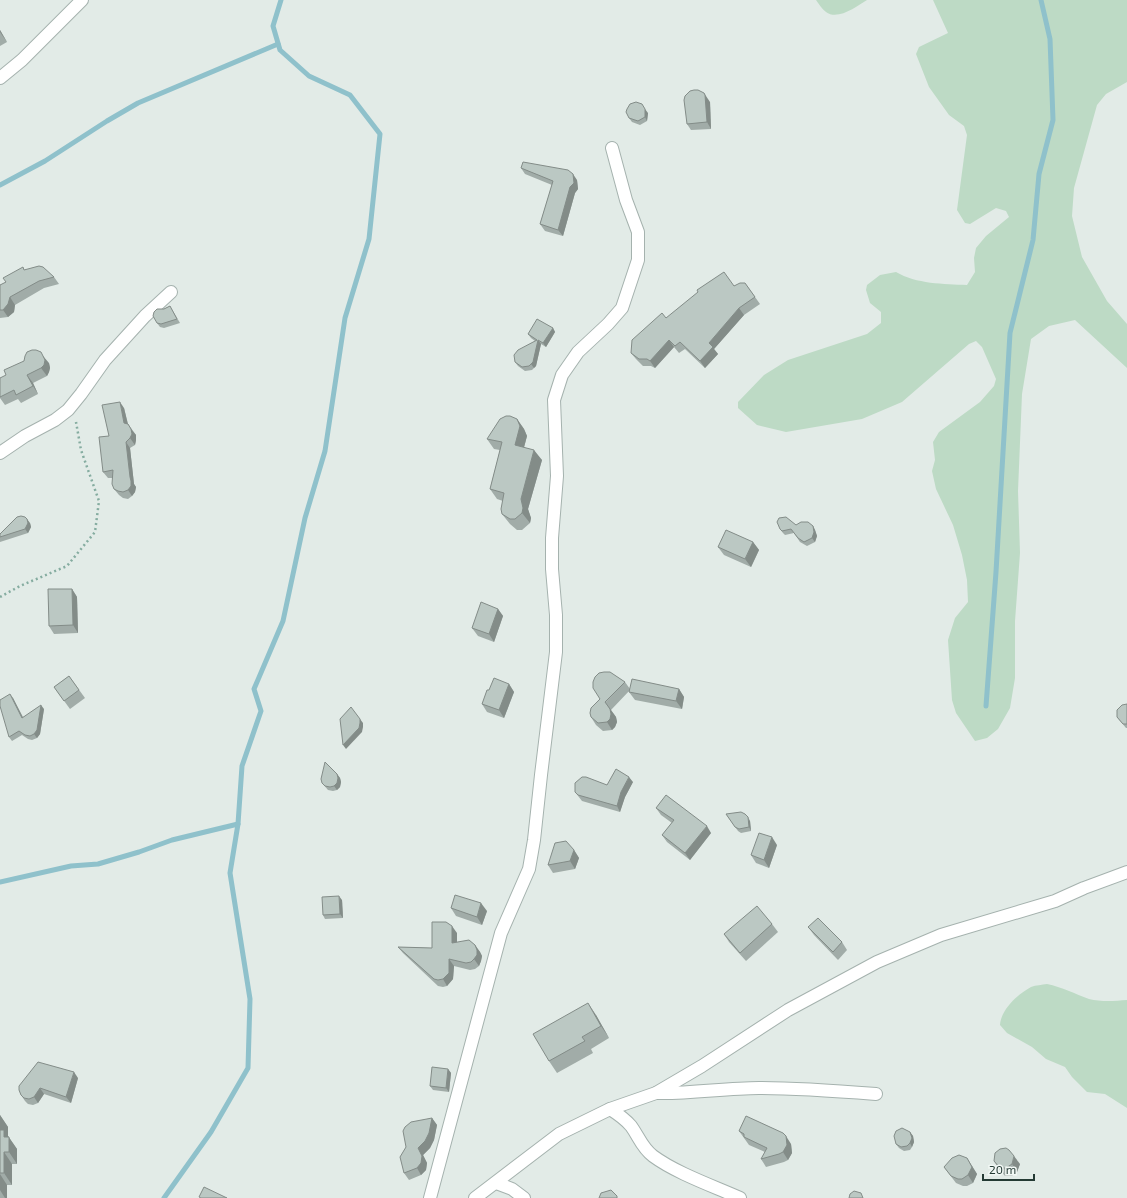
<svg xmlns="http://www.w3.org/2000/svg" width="1127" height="1198" font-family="'Exo 2',sans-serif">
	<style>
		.green { fill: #bddac5 }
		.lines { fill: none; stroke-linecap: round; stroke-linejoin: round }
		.stream { stroke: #8fc1cb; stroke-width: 5 }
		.street-casing { stroke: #a5b2ae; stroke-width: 14 }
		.path { stroke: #85aca0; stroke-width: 2.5; stroke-dasharray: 2 3; stroke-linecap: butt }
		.street { stroke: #fff; stroke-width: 12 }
		.wall { fill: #a1aca8 }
		.shaded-wall { fill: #838c88 }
		.building { fill: #bbc8c3; stroke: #838c88 }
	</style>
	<rect width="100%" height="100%" fill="#e2ebe7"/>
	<g class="green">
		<path d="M816 0H867C857 6 838 21 826 12 822 9 819 4 816 0Z"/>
		<path d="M933 0H1127V82L1106 94 1097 105 1074 188 1072 216 1082 257 1107 301 1127 324V368L1075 320 1049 326 1031 339 1022 394 1018 491 1020 553 1015 621V678L1010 708 998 729 987 738 975 741 956 713 952 700 948 640 955 618 968 602 967 580 962 555 953 525 936 489 932 471 935 460 933 442 939 432 980 402 994 386 996 379 982 347 976 341 969 344 902 402 862 419 786 432 757 425 738 408V402L764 375 788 360 867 334 881 323V312L870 303 866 290 867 285 880 275 896 272C916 284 944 284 967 285L975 272 974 258 976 248 986 236 1009 217 1006 211 996 208 970 224 965 223 957 210 967 135 964 126 949 115 929 87 916 54 919 47 948 33Z"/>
		<path d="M1047 984C1062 987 1075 994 1089 999 1101 1002 1115 1001 1127 1000V1108L1105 1094 1087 1092 1072 1077 1065 1067 1046 1059 1032 1047 1007 1033 1000 1025C1001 1009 1018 994 1031 987 1036 985 1042 985 1047 984Z"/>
	</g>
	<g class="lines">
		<g class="stream">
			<polyline points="0,185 45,161 107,121 138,103 278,44"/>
			<polyline points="986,706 996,572 1010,333 1033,240 1039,174 1053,120 1050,39 1041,0"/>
			<polyline points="0,882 71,866 98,864 139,852 172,840 238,824"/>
			<polyline points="164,1198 211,1132 248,1068 250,999 230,873 238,824 242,766 261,711 254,689 283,621 305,518 325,451 345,318 369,239 380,134 350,95 309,76 280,50 273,26 281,0"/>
		</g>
		<g class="street-casing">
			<g id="street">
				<polyline points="0,78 22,60 82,0"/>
				<polyline points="0,453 25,436 55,420 68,410 81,394 105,360 145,316 171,292"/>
				<path d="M656 1093C690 1094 725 1088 759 1088 798 1088 837 1091 876 1094"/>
				<path d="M610 1109C618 1114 625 1119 631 1126 639 1137 642 1148 653 1156 676 1173 713 1186 740 1198"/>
				<polyline points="496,1183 512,1189 524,1198"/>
				<polyline points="430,1198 501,933 529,869 534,840 541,775 556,652 556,615 552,569 552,538 557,476 554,400 562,375 578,352 608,324 622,308 638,260 638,232 626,200 612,148"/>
				<polyline points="475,1198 559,1134 610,1109 656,1093 702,1066 788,1010 877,962 941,935 1055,901 1084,888 1127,872"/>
			</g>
		</g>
		<polyline class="path" points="0,597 20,586 67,566 95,532 99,501 81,450 76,422"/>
		<use href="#street" class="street"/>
	</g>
	<g class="wall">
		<polygon points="0,30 7,42 0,46"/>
		<polygon points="710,102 711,129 691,130 687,124"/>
		<polygon points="648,113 647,121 640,125 632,122 629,118"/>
		<polygon points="521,168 577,180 578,189 575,193 563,236 545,231 540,224 552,185 525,174"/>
		<polygon points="25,270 54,277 59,284 44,288 15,305 14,312 8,317 0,318 0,285 6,282"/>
		<polygon points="745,283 760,304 744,315 714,349 718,354 705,368 685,349 679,353 674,347 655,368 651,366 643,366 636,359 631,353 666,318 734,286"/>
		<polygon points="170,306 180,323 164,328 160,327 157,323 164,309"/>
		<polygon points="553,328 555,332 546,347 541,344 536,366 532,370 525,371 518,366 515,362 535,341 531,338 528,334"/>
		<polygon points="49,363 50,368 49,372 47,376 33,383 38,394 21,403 18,399 5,405 0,398 0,378"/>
		<polygon points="124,408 128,424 136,435 136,440 135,445 130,448 134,484 136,487 135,492 132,496 128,499 123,498 119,495 114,489 113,478 108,478 103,472 109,436"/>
		<polygon points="517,419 524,429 527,436 524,447 542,460 528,509 531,518 530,523 522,530 517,530 510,524 502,514 503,501 497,499 490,489 500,450 494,449 487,439"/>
		<polygon points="30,523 31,527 28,533 0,542 0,534"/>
		<polygon points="796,525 813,526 815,530 817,536 815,542 807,546 800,542 794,533 785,535 783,533 780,529"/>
		<polygon points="753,542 759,550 751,567 724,555 718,547"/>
		<polygon points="72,589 77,597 78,633 54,634 49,626"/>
		<polygon points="498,609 503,616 494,642 478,636 472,628"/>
		<polygon points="69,676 85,698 70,709 54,687"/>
		<polygon points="625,682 630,689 679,689 684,697 682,709 635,700 629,692 630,690 611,710 616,717 617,722 615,727 612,730 603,731 596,725 591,717"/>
		<polygon points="509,684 514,692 504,718 487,712 482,704 489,690"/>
		<polygon points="13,698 23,717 44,709 40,734 37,738 32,740 28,739 22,735 12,741 9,737"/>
		<polygon points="1127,704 1127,728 1126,728 1117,717"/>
		<polygon points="337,774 340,778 341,782 340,787 337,790 333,791 328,790 322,783"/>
		<polygon points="633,782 625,797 620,812 582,801 575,792 607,785"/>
		<polygon points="656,808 711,833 690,860 667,842 662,835 672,823 661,815"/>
		<polygon points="726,814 750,821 751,831 741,833 738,831"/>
		<polygon points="777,845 769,868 756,863 751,855"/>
		<polygon points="574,850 579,858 575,869 553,873 548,865"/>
		<polygon points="342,900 343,918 325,919 323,915"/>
		<polygon points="451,908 487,911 482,925 456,916"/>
		<polygon points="772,924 778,932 746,961 729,942 724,934"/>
		<polygon points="808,927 842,942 847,950 838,960 814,935"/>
		<polygon points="457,933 457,942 475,945 480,952 482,956 481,961 479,966 475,969 470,970 454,966 453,979 447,986 443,987 438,986 403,953 398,947 432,948"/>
		<polygon points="596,1015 609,1038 591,1049 593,1053 557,1073 549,1061"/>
		<polygon points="448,1069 451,1073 449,1092 433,1090 430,1086"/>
		<polygon points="78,1078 71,1103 44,1094 38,1103 33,1105 28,1104 25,1101 21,1095 19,1090"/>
		<polygon points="0,1115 8,1127 8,1136 17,1149 17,1164 12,1164 12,1185 7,1185 7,1198 0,1198"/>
		<polygon points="432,1118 437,1125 434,1140 430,1148 423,1155 427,1163 426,1170 421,1175 409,1180 404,1173"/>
		<polygon points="739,1131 791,1144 792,1153 788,1160 784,1162 766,1167 761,1159 765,1152 749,1145"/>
		<polygon points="910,1132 913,1136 914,1142 912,1147 910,1150 904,1151 899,1148 896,1144"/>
		<polygon points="994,1161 1020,1164 1017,1172 1012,1176 1005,1176 999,1169"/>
		<polygon points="972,1166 977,1174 973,1183 967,1186 963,1186 956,1183 944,1167"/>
	</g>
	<g class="shaded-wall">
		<polygon points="0,30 7,42 2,35 0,32"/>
		<polygon points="704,93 710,102 711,129 707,122"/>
		<polygon points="645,109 648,113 647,121 645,117"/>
		<polygon points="573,174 577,180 578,189 575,193 563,236 558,230"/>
		<polygon points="10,297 15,305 14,312 8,317 3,310"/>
		<polygon points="739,308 744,315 714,349 718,354 705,368 700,361 709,343"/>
		<polygon points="553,328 555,332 546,347 543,343"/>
		<polygon points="538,340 541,344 536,366 534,368 531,364"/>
		<polygon points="669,340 674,347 655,368 650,361"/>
		<polygon points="43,356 49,363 50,368 49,372 47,376 41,368"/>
		<polygon points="27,375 33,383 38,394 33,386"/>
		<polygon points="120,402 124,408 129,429 124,423"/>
		<polygon points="517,419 524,429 527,436 522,455 515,445"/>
		<polygon points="131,429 136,435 136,440 135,445 130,438"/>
		<polygon points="126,442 130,448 134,484 136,487 135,492 132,496 128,490 130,477"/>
		<polygon points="534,450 542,460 528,509 531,518 530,523 522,513 521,499"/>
		<polygon points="27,519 30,523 31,527 28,533 25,529"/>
		<polygon points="813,526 815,530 817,536 815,542 812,538"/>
		<polygon points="753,542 759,550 751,567 745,559"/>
		<polygon points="72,589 77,597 78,633 73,625"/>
		<polygon points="498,609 503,616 494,642 489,634"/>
		<polygon points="509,684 514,692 504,718 499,710"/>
		<polygon points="679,689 684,697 682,709 676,701"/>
		<polygon points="10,694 13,698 25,722 22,718"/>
		<polygon points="605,702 616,717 617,722 615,727 612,730 607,722"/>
		<polygon points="41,705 44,709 40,734 37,738 34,734"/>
		<polygon points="360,719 363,723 363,727 362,732 346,749 343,745"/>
		<polygon points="337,774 340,778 341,782 340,787 337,790 334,786"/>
		<polygon points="629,777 633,782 625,797 620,812 617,806 621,792"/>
		<polygon points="748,817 750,821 751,831 749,827"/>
		<polygon points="707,826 711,833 690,860 685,853"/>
		<polygon points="772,837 777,845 769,868 764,860"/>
		<polygon points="574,850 579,858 575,869 570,861"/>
		<polygon points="339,896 342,900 343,918 340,914"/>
		<polygon points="481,903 487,911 482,925 477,917"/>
		<polygon points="452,926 457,933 457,950 452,943"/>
		<polygon points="475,945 480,952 482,956 481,961 479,966 474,959"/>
		<polygon points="449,959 454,966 453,979 447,986 443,979"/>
		<polygon points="588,1003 596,1015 609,1038 601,1026"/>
		<polygon points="448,1069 451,1073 449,1092 446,1088"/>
		<polygon points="74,1072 78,1078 71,1103 66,1097"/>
		<polygon points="40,1088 44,1094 38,1103 34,1097"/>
		<polygon points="0,1115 8,1127 8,1136 17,1149 17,1164 9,1152 4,1137 0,1130"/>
		<polygon points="432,1118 437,1125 434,1140 430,1148 423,1155 427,1163 426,1170 421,1175 417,1168 418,1148"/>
		<polygon points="910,1132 913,1136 914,1142 912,1147 910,1143"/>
		<polygon points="786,1136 791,1144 792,1153 788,1160 783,1152"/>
		<polygon points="4,1152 12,1164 12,1185 4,1173"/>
		<polygon points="1014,1156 1020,1164 1017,1172 1012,1164"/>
		<polygon points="967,1158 977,1174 973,1183 968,1175"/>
		<polygon points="0,1174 7,1185 7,1198 5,1198 0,1190"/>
	</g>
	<g class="building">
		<polygon points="694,90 698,90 704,93 705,95 707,122 687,124 684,100 685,96 690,91"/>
		<polygon points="636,102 642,104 645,109 645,117 638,121 629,118 626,112 627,109 630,104"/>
		<polygon points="523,162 568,170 573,174 574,183 570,187 558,230 540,224 553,181 521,168"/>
		<polygon points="39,266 43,267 54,277 39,281 10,297 8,304 3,310 0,310 0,285 6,282 3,278 23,267 24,270"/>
		<polygon points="724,272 734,286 740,283 745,283 755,297 739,308 709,343 713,347 700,361 680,342 675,346 669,340 650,361 647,359 639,359 631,353 632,340 662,313 666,318 698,292 697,290"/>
		<polygon points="170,306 177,319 161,324 157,323 153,316 154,312 157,309 164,309"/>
		<polygon points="537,319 553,328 543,343 538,340 533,362 529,366 522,367 515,362 514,355 518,350 537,340 528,334"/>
		<polygon points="32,350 36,350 41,352 45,360 44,365 41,368 27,375 33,386 16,395 14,390 0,397 0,378 6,375 4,370 24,361 25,356 27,352"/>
		<polygon points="120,402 124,423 128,424 131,429 132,434 130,438 126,442 130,477 131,481 131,486 128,490 123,492 118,491 114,489 112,484 113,470 103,472 99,437 109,436 102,405"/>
		<polygon points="506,416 510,416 517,419 520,426 515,445 534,450 521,499 523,508 522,513 515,519 510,519 502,514 501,509 504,493 490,489 502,442 487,439 500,419"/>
		<polygon points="21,516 25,517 27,519 28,523 25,529 0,537 0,534 17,517"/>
		<polygon points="786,517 796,525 801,522 808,522 813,526 814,532 812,538 804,542 798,538 791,529 782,531 780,529 777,522 779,518"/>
		<polygon points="726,530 753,542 745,559 718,547"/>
		<polygon points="48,589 72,589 73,625 49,626"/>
		<polygon points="481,602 498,609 489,634 472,628"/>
		<polygon points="604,672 610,672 625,682 605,702 610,709 611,714 610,719 607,722 598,723 591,717 590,713 591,708 600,699 593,688 593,682 595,677 599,673"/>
		<polygon points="69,676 79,690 64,701 54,687"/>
		<polygon points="494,678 509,684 499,710 482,704 487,690 489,690"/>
		<polygon points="632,679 679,689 676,701 629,692"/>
		<polygon points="10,694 22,718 41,705 37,730 34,734 30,736 25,735 19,731 9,737 0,706 0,700"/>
		<polygon points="1127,704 1127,724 1123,724 1117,717 1117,710 1122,705"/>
		<polygon points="351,707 360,719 360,723 359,728 343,745 340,719"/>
		<polygon points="325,762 337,774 338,778 337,783 334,786 330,787 325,786 322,783 321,779"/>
		<polygon points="616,769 629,777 621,792 617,806 578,795 575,792 575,783 582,777 586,777 607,785"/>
		<polygon points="666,795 707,826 685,853 662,835 674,820 656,808"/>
		<polygon points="741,812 745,814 748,817 749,827 739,829 735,827 726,814"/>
		<polygon points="759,833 772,837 764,860 751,855"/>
		<polygon points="566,841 574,850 570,861 548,865 555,843"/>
		<polygon points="455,895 481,903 477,917 451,908"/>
		<polygon points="339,896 340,914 323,915 322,897"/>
		<polygon points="757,906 772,924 740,953 724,934"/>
		<polygon points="818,918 842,942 833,952 808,927"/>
		<polygon points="432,922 446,922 452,926 452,943 469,940 475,945 477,950 477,955 474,959 471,962 466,963 449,959 449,973 443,979 438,980 434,979 398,947 432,948"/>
		<polygon points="588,1003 601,1026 582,1037 585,1041 549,1061 533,1034"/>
		<polygon points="38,1062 74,1072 66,1097 40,1088 34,1097 29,1099 24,1098 21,1095 19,1090 19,1086"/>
		<polygon points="432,1067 448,1069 446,1088 430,1086"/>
		<polygon points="746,1116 783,1133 786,1136 787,1145 783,1152 779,1154 761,1159 767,1148 744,1137 744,1134 739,1131"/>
		<polygon points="432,1118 429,1133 425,1141 418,1148 422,1156 421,1163 417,1168 404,1173 400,1157 406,1147 403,1131 405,1127 411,1122"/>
		<polygon points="902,1128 910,1132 912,1138 910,1143 907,1146 901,1147 896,1144 894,1136 896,1131"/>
		<polygon points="0,1130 4,1130 4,1137 9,1137 9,1152 4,1152 4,1173 0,1173"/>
		<polygon points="1006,1148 1009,1150 1014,1156 1012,1164 1006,1168 1000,1168 994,1161 995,1153 1000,1149"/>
		<polygon points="959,1155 967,1158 972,1167 968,1175 962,1179 958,1179 951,1176 944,1167 952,1158"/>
		<polygon points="204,1187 227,1198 201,1198 199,1197"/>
		<polygon points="611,1190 617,1196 617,1198 599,1198 601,1193"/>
		<polygon points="854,1191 861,1193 863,1198 849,1198 850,1194"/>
	</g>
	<path d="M983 1174v6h51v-6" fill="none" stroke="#243a34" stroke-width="2"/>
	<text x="989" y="1174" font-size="12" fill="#243a34" stroke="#f2f8f5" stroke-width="3" paint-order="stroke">20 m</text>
</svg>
